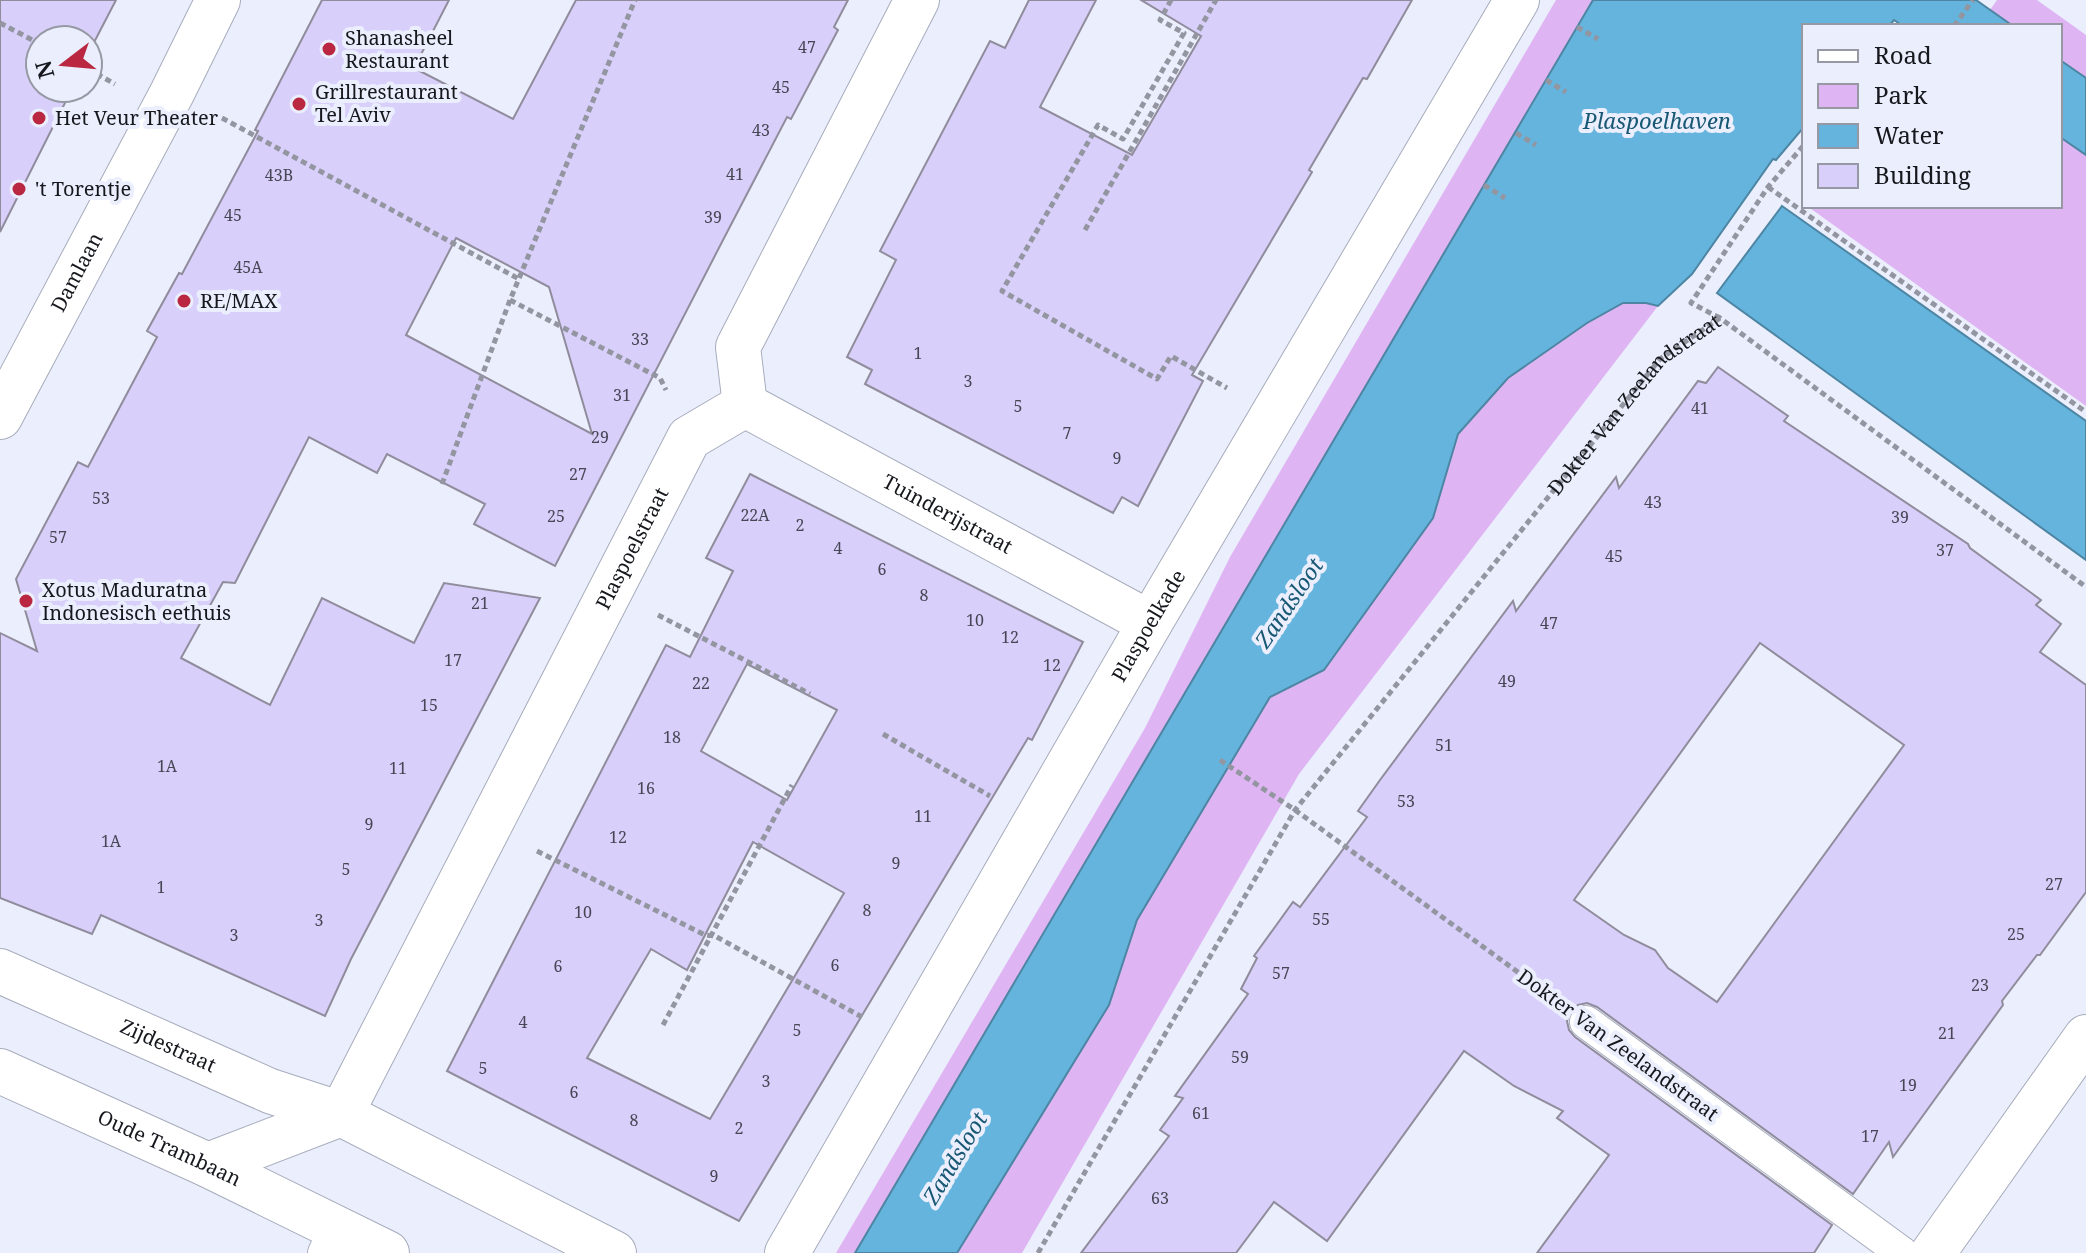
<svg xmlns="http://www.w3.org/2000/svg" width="2086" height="1253" font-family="'Noto Serif',serif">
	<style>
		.green { fill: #dfb4f2 }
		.water { fill: #64b4dd; stroke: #4d85a3; stroke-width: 2 }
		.building { fill: #d8cffa; stroke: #908c9c; stroke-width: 2; fill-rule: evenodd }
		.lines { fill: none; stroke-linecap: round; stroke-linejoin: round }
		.service-casing { stroke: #a7acbc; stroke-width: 34 }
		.minor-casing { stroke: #a7acbc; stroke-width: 46 }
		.tertiary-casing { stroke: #a7acbc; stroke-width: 46 }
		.path { stroke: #9396a0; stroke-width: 5; stroke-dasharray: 6 4; stroke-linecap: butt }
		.service { stroke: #fff; stroke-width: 32 }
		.minor { stroke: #fff; stroke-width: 44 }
		.tertiary { stroke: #fff; stroke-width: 44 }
		.poi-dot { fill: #b92840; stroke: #ebeffd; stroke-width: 3 }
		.labels { text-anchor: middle; stroke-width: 8; stroke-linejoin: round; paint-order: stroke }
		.number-label { font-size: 16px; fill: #464654 }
		.poi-label { font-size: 20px; fill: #16181d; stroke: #ebeffd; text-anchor: start }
		.street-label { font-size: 20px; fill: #16181d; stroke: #ebeffd }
		.water-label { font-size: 22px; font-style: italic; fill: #195874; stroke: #ebeffd }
	</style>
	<rect width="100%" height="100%" fill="#ebeffd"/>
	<g class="green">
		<polygon points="1556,0 1593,0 855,1253 836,1253 1145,728 1230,557"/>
		<polygon points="1997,0 2037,0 2086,35 2086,78 2060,60 2060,26 2013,26 1990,10"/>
		<polygon points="2060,137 2086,155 2086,406 1807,206 2060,206"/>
		<polygon points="1623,303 1646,303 1658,306 1299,774 1022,1253 957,1253 1109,1005 1137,920 1270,697 1324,670 1433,518 1458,434 1508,378 1587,323"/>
	</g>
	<g class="water">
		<polygon points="1593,0 1976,0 2013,26 1903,26 1894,20 1889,26 1804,26 1804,127 1776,160 1773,159 1692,274 1658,306 1646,303 1623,303 1587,323 1508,378 1458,434 1433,518 1324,670 1270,697 1137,920 1109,1005 957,1253 855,1253"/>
		<polygon points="2060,60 2086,78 2086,155 2060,137"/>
		<polygon points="1782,206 2086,421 2086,560 1717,293"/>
	</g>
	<g class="building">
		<polygon points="0,0 116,0 88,54 88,40 40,40 40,88 70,88 65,98 67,99 0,232"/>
		<path d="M322 0H449L414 68 513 119 576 0H848L834 27 838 30 791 119 787 117 722 242 555 566 474 524 485 504 387 454 377 473 309 437 235 583 223 582 181 658 270 705 322 598 414 643 444 583 540 598 351 959 325 1016 101 915 92 934 0 898V633L37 651 16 579 78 462 88 467 157 337 147 331 179 273 182 274 258 131 255 130ZM456 238 549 287 592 434 406 335Z"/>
		<polygon points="1029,0 1096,0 1040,107 1132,155 1201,36 1141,0 1412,0 1367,79 1363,78 1309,170 1312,172 1192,375 1203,381 1138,506 1122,497 1113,513 865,384 872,370 847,357 896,260 880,251 990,41 1005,48"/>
		<path d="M1718 367 1788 416 1784 421 1968 544 1970 548 2041 600 2036 605 2061 624 2040 652 2086 685V892L2040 955H2037L2002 1001 2003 1005 1893 1157 1889 1142 1853 1194 1597 1007 1587 1003 1578 1005 1571 1010 1567 1021 1569 1030 1575 1037 1832 1225 1814 1253H1537L1609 1155 1557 1118 1563 1111 1514 1086 1464 1051 1327 1241 1274 1202 1236 1253H1081L1169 1136 1160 1130 1183 1098 1175 1096 1248 994 1241 989 1257 958 1254 956 1293 902 1300 907 1367 817 1358 811 1380 780 1513 601 1516 611 1616 477 1619 488 1698 381 1706 383ZM1760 643 1904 745 1717 1002 1668 968 1655 950 1624 935 1574 900Z"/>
		<path d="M750 474 1083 642 1032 740 1028 738 739 1221 447 1071 666 645 690 657 733 571 706 558ZM747 664 837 710 787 800 701 751ZM753 842 844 893 710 1119 587 1058 651 949 687 970Z"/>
	</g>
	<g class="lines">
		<g class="service-casing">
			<g id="service">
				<polyline points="1586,1022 1902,1253"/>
				<polyline points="324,1253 336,1227"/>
			</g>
		</g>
		<g class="minor-casing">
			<g id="minor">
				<path id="s2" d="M745 405 1150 623"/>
				<polyline points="745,405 738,347 917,0"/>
				<path id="s3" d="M0 971 270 1091 341 1114 614 1253"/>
				<path id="s4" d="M341 1114 689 438 745 405"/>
				<polyline points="208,1165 341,1114"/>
				<path id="s5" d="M787 1253 1150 623 1517 0"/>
				<polyline points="1933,1253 2086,1037"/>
			</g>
		</g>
		<g class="tertiary-casing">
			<g id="tertiary">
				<path id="s6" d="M0 417 172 93 218 0"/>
				<path id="s7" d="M0 1071 208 1165 387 1253"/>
			</g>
		</g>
		<g class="path">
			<polyline points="1171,0 1160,20 1184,33 1123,139 1098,125 1002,291 1157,379 1171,356 1227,388"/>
			<polyline points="0,23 40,44"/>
			<polyline points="1954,26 1973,0"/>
			<polyline points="1577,27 1598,39"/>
			<polyline points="88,69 115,84"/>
			<polyline points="1546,80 1566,92"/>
			<polyline points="222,118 519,279"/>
			<polyline points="1516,133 1536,145"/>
			<polyline points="1484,185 1505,198"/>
			<polyline points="1768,187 2086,412"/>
			<polyline points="1085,230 1216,0"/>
			<polyline points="510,300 660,378 666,390"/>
			<polyline points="1720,318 1691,303 1768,187 1804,145"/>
			<polyline points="442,484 510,300 635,0"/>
			<polyline points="658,615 810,694"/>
			<polyline points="883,734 990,796"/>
			<polyline points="1220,760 1295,810 1548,994"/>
			<polyline points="537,851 705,935 715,936 862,1017"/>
			<polyline points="663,1025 792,785"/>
			<path id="s1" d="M1038 1253 1295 810 1660 359 1720 318 2086 587"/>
		</g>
		<use href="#service" class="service"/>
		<use href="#minor" class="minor"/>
		<use href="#tertiary" class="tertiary"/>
	</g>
	<g class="poi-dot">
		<circle cx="329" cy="49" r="8"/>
		<circle cx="299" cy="104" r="8"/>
		<circle cx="39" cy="118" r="8"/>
		<circle cx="19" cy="189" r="8"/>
		<circle cx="184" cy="301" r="8"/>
		<circle cx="26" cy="601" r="8"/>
	</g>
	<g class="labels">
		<g class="number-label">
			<text x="807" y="53">47</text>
			<text x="781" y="93">45</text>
			<text x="761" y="136">43</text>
			<text x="735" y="180">41</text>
			<text x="279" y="181">43B</text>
			<text x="233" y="221">45</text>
			<text x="713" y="223">39</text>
			<text x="248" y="273">45A</text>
			<text x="640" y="345">33</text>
			<text x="918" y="359">1</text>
			<text x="968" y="387">3</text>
			<text x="622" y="401">31</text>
			<text x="1018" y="412">5</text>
			<text x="1700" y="414">41</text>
			<text x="1067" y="439">7</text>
			<text x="600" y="443">29</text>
			<text x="1117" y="464">9</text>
			<text x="578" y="480">27</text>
			<text x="101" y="504">53</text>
			<text x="1653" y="508">43</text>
			<text x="755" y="521">22A</text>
			<text x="556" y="522">25</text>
			<text x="1900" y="523">39</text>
			<text x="800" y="531">2</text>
			<text x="58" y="543">57</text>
			<text x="838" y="554">4</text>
			<text x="1945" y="556">37</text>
			<text x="1614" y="562">45</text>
			<text x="882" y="575">6</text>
			<text x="924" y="601">8</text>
			<text x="480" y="609">21</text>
			<text x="975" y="626">10</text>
			<text x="1549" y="629">47</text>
			<text x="1010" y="643">12</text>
			<text x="453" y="666">17</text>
			<text x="1052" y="671">12</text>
			<text x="1507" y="687">49</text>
			<text x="701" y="689">22</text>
			<text x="429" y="711">15</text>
			<text x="672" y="743">18</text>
			<text x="1444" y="751">51</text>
			<text x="167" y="772">1A</text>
			<text x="398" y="774">11</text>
			<text x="646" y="794">16</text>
			<text x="1406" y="807">53</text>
			<text x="923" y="822">11</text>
			<text x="369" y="830">9</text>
			<text x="618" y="843">12</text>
			<text x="111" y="847">1A</text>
			<text x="896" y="869">9</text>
			<text x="346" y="875">5</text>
			<text x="2054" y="890">27</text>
			<text x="161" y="893">1</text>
			<text x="867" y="916">8</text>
			<text x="583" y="918">10</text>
			<text x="1321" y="925">55</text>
			<text x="319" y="926">3</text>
			<text x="2016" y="940">25</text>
			<text x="234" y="941">3</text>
			<text x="835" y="971">6</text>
			<text x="558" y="972">6</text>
			<text x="1281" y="979">57</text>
			<text x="1980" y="991">23</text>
			<text x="523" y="1028">4</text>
			<text x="797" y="1036">5</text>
			<text x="1947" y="1039">21</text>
			<text x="1240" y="1063">59</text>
			<text x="483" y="1074">5</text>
			<text x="766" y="1087">3</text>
			<text x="1908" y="1091">19</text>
			<text x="574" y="1098">6</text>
			<text x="1201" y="1119">61</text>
			<text x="634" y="1126">8</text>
			<text x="739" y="1134">2</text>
			<text x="1870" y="1142">17</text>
			<text x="714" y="1182">9</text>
			<text x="1160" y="1204">63</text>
		</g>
		<g class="poi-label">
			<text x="345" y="45">Shanasheel<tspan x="345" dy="23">Restaurant</tspan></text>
			<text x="315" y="99">Grillrestaurant<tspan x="315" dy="23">Tel Aviv</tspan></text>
			<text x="55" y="125">Het Veur Theater</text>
			<text x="35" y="196">'t Torentje</text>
			<text x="200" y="308">RE/MAX</text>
			<text x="42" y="597">Xotus Maduratna<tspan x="42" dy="23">Indonesisch eethuis</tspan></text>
		</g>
		<g class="street-label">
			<text dy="7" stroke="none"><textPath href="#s6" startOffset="164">Damlaan</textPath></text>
			<text dy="7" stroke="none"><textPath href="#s1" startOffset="1042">Dokter Van Zeelandstraat</textPath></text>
			<text dy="7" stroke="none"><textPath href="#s2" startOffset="230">Tuinderijstraat</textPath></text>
			<text dy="7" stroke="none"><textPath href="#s4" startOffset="636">Plaspoelstraat</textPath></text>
			<text dy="7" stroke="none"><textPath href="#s5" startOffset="724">Plaspoelkade</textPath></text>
			<text transform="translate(1618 1045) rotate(36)" y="7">Dokter Van Zeelandstraat</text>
			<text dy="7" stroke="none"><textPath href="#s3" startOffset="184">Zijdestraat</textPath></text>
			<text dy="7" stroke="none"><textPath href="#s7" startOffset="186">Oude Trambaan</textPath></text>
		</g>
		<g class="water-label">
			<text x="1657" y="129">Plaspoelhaven</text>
			<text transform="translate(1289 603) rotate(-56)" y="8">Zandsloot</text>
			<text transform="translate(955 1158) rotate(-59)" y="8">Zandsloot</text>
		</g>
	</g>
	<rect x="1802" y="24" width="260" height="184" fill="#ebeffd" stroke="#9699a3" stroke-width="2"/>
	<rect x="1818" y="50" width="40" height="12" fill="#ffffff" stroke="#9699a3" stroke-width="2"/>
	<text x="1874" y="64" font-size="24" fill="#16181d">Road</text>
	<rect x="1818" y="84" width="40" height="24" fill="#dfb4f2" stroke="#9699a3" stroke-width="2"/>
	<text x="1874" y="104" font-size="24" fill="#16181d">Park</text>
	<rect x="1818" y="124" width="40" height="24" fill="#64b4dd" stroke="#9699a3" stroke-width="2"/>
	<text x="1874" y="144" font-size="24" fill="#16181d">Water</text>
	<rect x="1818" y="164" width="40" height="24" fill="#d8cffa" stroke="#9699a3" stroke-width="2"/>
	<text x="1874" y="184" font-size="24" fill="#16181d">Building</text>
	<g transform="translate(64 64) rotate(254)"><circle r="38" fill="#ebeffd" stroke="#9699a3" stroke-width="2"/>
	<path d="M0-6L14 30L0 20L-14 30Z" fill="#b92840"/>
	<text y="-12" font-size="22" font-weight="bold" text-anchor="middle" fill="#16181d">N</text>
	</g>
</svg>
